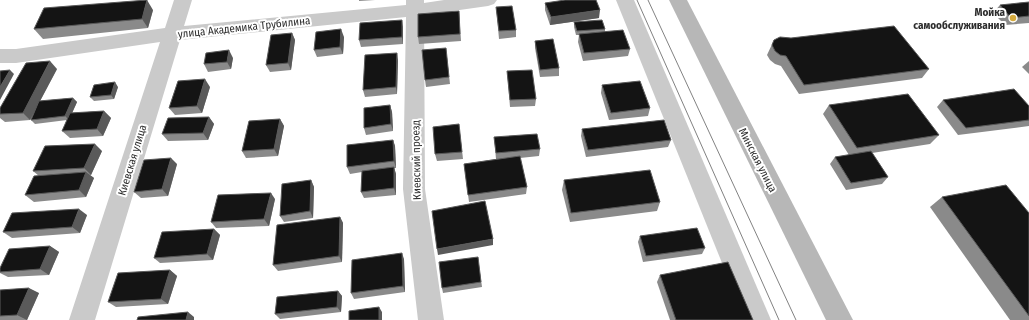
<svg xmlns="http://www.w3.org/2000/svg" width="1029" height="320" font-family="'Fira Sans Condensed',sans-serif">
	<style>
		.lines { fill: none; stroke-linecap: round; stroke-linejoin: round }
		.street { fill: #cacaca; fill-rule: evenodd }
		.secondary { fill: #b7b7b7; fill-rule: evenodd }
		.tram { stroke: #828282; stroke-width: 1 }
		.wall { fill: #8a8a8a }
		.shaded-wall { fill: #5a5a5a }
		.building { fill: #141414; stroke: #5a5a5a }
		.poi-dot { fill: #d5aa3d; stroke: #fff; stroke-width: 1.5 }
		.labels { text-anchor: middle; stroke-width: 4; stroke-linejoin: round; paint-order: stroke }
		.poi-label { font-size: 11px; font-weight: bold; fill: #2d2d2d; stroke: #fff; text-anchor: end }
		.street-label { font-size: 11px; fill: #2d2d2d; stroke: #fff }
	</style>
	<rect width="100%" height="100%" fill="#fff"/>
	<g class="lines">
		<g class="street">
			<polygon points="174,0 192,0 184,26 406,5 406,0 424,0 424,3 444,0 497,0 494,4 488,6 424,15 425,189 444,320 418,320 403,189 406,17 180,40 95,320 69,320 160,42 16,63 0,63 0,49 16,49 165,28"/>
			<polygon points="616,0 634,0 771,320 745,320"/>
		</g>
		<polygon class="secondary" points="669,0 687,0 853,320 826,320"/>
		<g class="tram">
			<polyline points="637,0 779,320"/>
			<polyline points="648,0 796,320"/>
		</g>
	</g>
	<g class="wall">
		<polygon points="359,0 375,0 359,1"/>
		<polygon points="1029,2 1029,23 1005,25 993,13 1000,5"/>
		<polygon points="545,3 599,18 550,25 545,10"/>
		<polygon points="496,7 516,30 516,37 499,39"/>
		<polygon points="153,10 148,28 43,39 34,29"/>
		<polygon points="459,11 461,41 419,44 418,37"/>
		<polygon points="574,22 605,29 605,32 630,49 628,56 583,61 578,42 579,35 576,35 574,27"/>
		<polygon points="403,27 403,44 361,47 359,40"/>
		<polygon points="292,33 295,40 291,70 270,72 266,65"/>
		<polygon points="344,37 343,54 317,57 314,50"/>
		<polygon points="774,40 929,69 922,78 799,94 781,66 775,64 770,60 767,55"/>
		<polygon points="535,41 559,68 559,76 540,77 535,48"/>
		<polygon points="446,48 450,84 426,87 425,80"/>
		<polygon points="233,58 231,69 208,72 204,64"/>
		<polygon points="398,60 397,94 365,97 363,90"/>
		<polygon points="1029,61 1029,74 1022,67"/>
		<polygon points="57,69 40,101 73,98 77,102 72,113 104,111 111,118 103,136 70,138 62,131 67,120 35,124 31,120 32,118 30,120 5,122 0,118 0,108"/>
		<polygon points="507,71 536,99 535,106 510,107"/>
		<polygon points="602,85 650,108 648,116 609,120 601,93"/>
		<polygon points="118,87 114,99 94,101 90,97"/>
		<polygon points="210,87 202,113 175,115 169,108"/>
		<polygon points="943,100 1029,106 1029,126 958,135 937,107"/>
		<polygon points="390,105 392,112 393,131 366,135 364,128"/>
		<polygon points="829,105 939,135 930,144 872,153 888,177 882,184 846,190 830,164 835,157 849,155 823,114"/>
		<polygon points="209,117 214,124 208,140 168,141 162,134"/>
		<polygon points="280,119 284,126 278,156 246,158 242,151"/>
		<polygon points="459,124 463,159 437,161 435,154"/>
		<polygon points="582,129 671,140 668,147 586,157 581,136"/>
		<polygon points="494,137 540,149 539,156 520,158 527,187 526,194 469,202 464,164 496,159"/>
		<polygon points="393,140 395,146 396,168 394,168 396,174 396,195 364,198 361,192 362,172 350,174 347,167"/>
		<polygon points="102,151 91,175 90,175 94,178 86,197 34,202 25,195 39,176 33,171"/>
		<polygon points="177,164 168,196 141,198 134,192"/>
		<polygon points="311,180 314,187 313,218 284,222 280,216"/>
		<polygon points="564,180 660,202 657,211 570,222 562,190"/>
		<polygon points="942,197 1029,213 1029,320 1010,320 930,207"/>
		<polygon points="275,199 269,226 216,228 211,222"/>
		<polygon points="87,215 80,233 12,238 3,232"/>
		<polygon points="340,217 343,223 342,262 278,271 273,265"/>
		<polygon points="214,229 220,235 213,260 160,263 154,258"/>
		<polygon points="640,236 705,248 702,254 643,262 638,242"/>
		<polygon points="50,246 59,252 49,275 8,277 0,273 0,268"/>
		<polygon points="478,257 482,287 443,293 442,288"/>
		<polygon points="404,259 405,292 354,299 351,293"/>
		<polygon points="170,270 177,276 168,304 116,307 108,302"/>
		<polygon points="660,275 753,320 670,320 657,282"/>
		<polygon points="0,290 39,293 27,320 0,320"/>
		<polygon points="338,291 342,296 341,312 280,319 275,314"/>
	</g>
	<g class="shaded-wall">
		<polygon points="147,0 153,10 148,28 142,19"/>
		<polygon points="600,10 599,18 550,25 551,17"/>
		<polygon points="402,20 403,27 403,44 402,37"/>
		<polygon points="341,29 344,37 343,54 340,47"/>
		<polygon points="292,33 295,40 291,70 288,63"/>
		<polygon points="229,50 233,58 231,69 227,62"/>
		<polygon points="397,53 398,60 397,94 396,87"/>
		<polygon points="50,61 57,69 30,120 23,113"/>
		<polygon points="10,70 14,74 0,100 0,87"/>
		<polygon points="205,79 210,87 202,113 197,106"/>
		<polygon points="115,82 118,87 114,99 111,95"/>
		<polygon points="73,98 77,102 69,120 65,116"/>
		<polygon points="390,105 392,112 393,131 391,124"/>
		<polygon points="104,111 111,118 103,136 97,129"/>
		<polygon points="209,117 214,124 208,140 203,133"/>
		<polygon points="280,119 284,126 278,156 274,149"/>
		<polygon points="393,140 395,146 396,168 394,161"/>
		<polygon points="95,144 102,151 91,175 84,168"/>
		<polygon points="171,158 177,164 168,196 162,189"/>
		<polygon points="394,167 396,174 396,195 394,188"/>
		<polygon points="86,172 94,178 86,197 79,190"/>
		<polygon points="311,180 314,187 313,218 310,211"/>
		<polygon points="271,193 275,199 269,226 264,219"/>
		<polygon points="79,209 87,215 80,233 72,227"/>
		<polygon points="340,217 343,223 342,262 339,256"/>
		<polygon points="214,229 220,235 213,260 207,254"/>
		<polygon points="493,239 493,245 438,255 437,249"/>
		<polygon points="50,246 59,252 49,275 40,269"/>
		<polygon points="402,253 404,259 405,292 403,286"/>
		<polygon points="170,270 177,276 168,304 161,299"/>
		<polygon points="29,288 39,293 27,320 17,315"/>
		<polygon points="338,291 342,296 341,312 337,307"/>
		<polygon points="379,307 382,312 382,320 379,320"/>
		<polygon points="188,312 194,317 194,320 186,320"/>
	</g>
	<g class="building">
		<polygon points="147,0 142,19 34,29 44,8"/>
		<polygon points="565,0 596,0 600,10 551,17 545,3"/>
		<polygon points="1029,2 1029,16 1011,18 1000,5"/>
		<polygon points="512,6 516,30 499,31 496,7"/>
		<polygon points="459,11 460,34 418,37 418,14"/>
		<polygon points="402,20 402,37 359,40 360,23"/>
		<polygon points="602,20 605,29 577,31 574,22"/>
		<polygon points="894,26 929,69 804,85 786,56 780,55 775,51 772,45 774,40 780,37 791,38"/>
		<polygon points="341,29 340,47 314,50 316,32"/>
		<polygon points="623,30 630,49 584,53 579,34"/>
		<polygon points="292,33 288,63 266,65 271,35"/>
		<polygon points="553,39 559,68 540,70 535,41"/>
		<polygon points="446,48 449,77 425,80 422,50"/>
		<polygon points="229,50 227,62 204,64 206,53"/>
		<polygon points="397,53 396,87 363,90 365,55"/>
		<polygon points="50,61 23,113 0,114 0,108 26,63"/>
		<polygon points="10,70 0,87 0,71"/>
		<polygon points="532,70 536,99 510,100 507,71"/>
		<polygon points="205,79 197,106 169,108 178,81"/>
		<polygon points="640,81 650,108 611,113 602,85"/>
		<polygon points="115,82 111,95 90,97 94,85"/>
		<polygon points="1014,89 1029,106 1029,120 966,128 943,100"/>
		<polygon points="908,94 939,135 857,148 829,105"/>
		<polygon points="73,98 65,116 31,120 39,101"/>
		<polygon points="390,105 391,124 364,128 364,108"/>
		<polygon points="104,111 97,129 62,131 70,113"/>
		<polygon points="209,117 203,133 162,134 168,118"/>
		<polygon points="280,119 274,149 242,151 249,121"/>
		<polygon points="664,120 671,140 588,150 582,129"/>
		<polygon points="459,124 462,152 435,154 433,127"/>
		<polygon points="537,134 540,149 496,153 494,137"/>
		<polygon points="393,140 394,161 347,167 347,145"/>
		<polygon points="95,144 84,168 33,171 45,146"/>
		<polygon points="871,151 888,177 851,183 835,157"/>
		<polygon points="520,156 527,187 468,195 464,164"/>
		<polygon points="171,158 162,189 134,192 144,160"/>
		<polygon points="394,167 394,188 361,192 362,171"/>
		<polygon points="650,170 660,202 571,213 564,180"/>
		<polygon points="86,172 79,190 25,195 34,176"/>
		<polygon points="311,180 310,211 280,216 282,184"/>
		<polygon points="1006,185 1029,213 1029,316 942,197"/>
		<polygon points="271,193 264,219 211,222 218,195"/>
		<polygon points="485,201 493,239 437,249 432,211"/>
		<polygon points="79,209 72,227 3,232 12,213"/>
		<polygon points="340,217 339,256 273,265 277,225"/>
		<polygon points="697,228 705,248 646,256 640,236"/>
		<polygon points="214,229 207,254 154,258 162,232"/>
		<polygon points="50,246 40,269 0,272 0,268 9,249"/>
		<polygon points="402,253 403,286 351,293 352,260"/>
		<polygon points="478,257 481,282 442,288 439,262"/>
		<polygon points="728,262 753,320 676,320 660,275"/>
		<polygon points="170,270 161,299 108,302 118,273"/>
		<polygon points="29,288 17,315 0,316 0,290"/>
		<polygon points="338,291 337,307 275,314 277,297"/>
		<polygon points="379,307 379,320 349,320 349,311"/>
		<polygon points="188,312 186,320 137,320 138,317"/>
	</g>
	<circle class="poi-dot" cx="1013" cy="18" r="4"/>
	<g class="labels">
		<g class="poi-label">
			<text x="1005" y="16">Мойка<tspan x="1005" dy="13">самообслуживания</tspan></text>
		</g>
		<g class="street-label">
			<text transform="translate(244 27) rotate(-6)" y="4">улица Академика Трубилина</text>
			<text transform="translate(132 160) rotate(-73)" y="4">Киевская улица</text>
			<text transform="translate(416 160) rotate(-91)" y="4">Киевский проезд</text>
			<text transform="translate(758 160) rotate(63)" y="4">Минская улица</text>
		</g>
	</g>
</svg>
